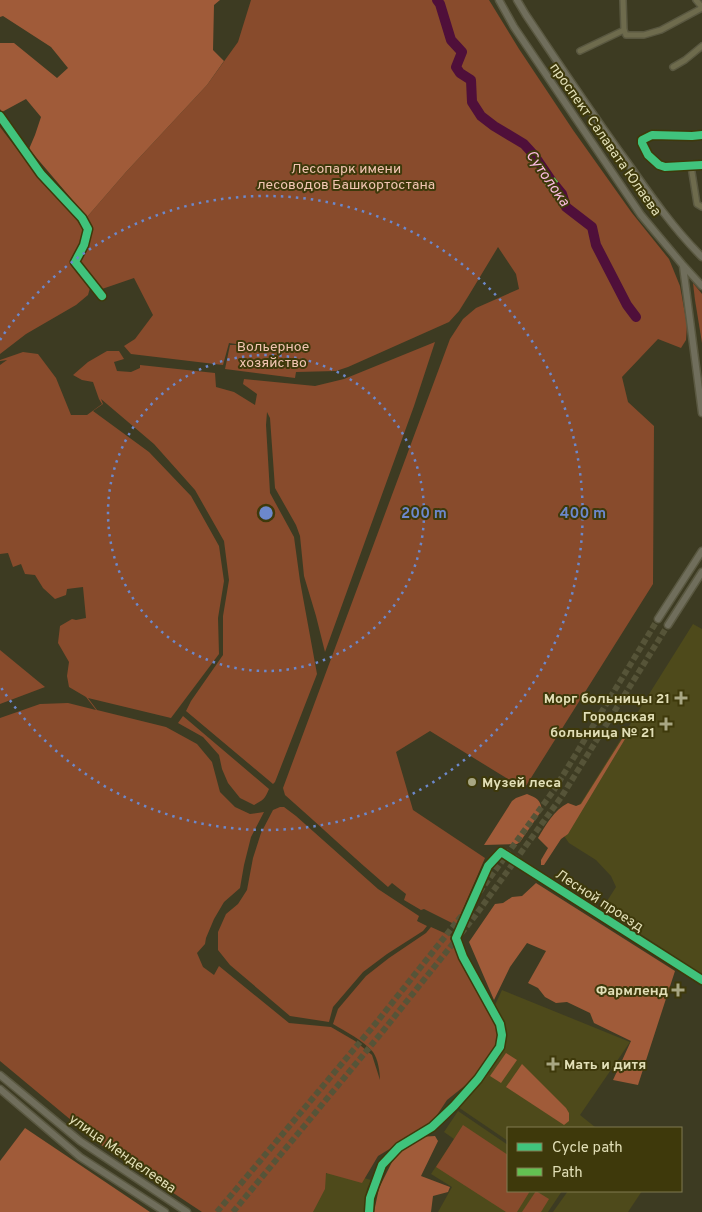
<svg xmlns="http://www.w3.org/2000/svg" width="702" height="1212" font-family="Overpass,sans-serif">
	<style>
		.built { fill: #4e4a1b }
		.green { fill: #884b2c }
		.forest { fill: #a05b39 }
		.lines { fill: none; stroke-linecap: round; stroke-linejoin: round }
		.river { stroke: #4f0f3a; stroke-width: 10 }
		.major-tunnel { stroke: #565438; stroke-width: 6; stroke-dasharray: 6 3; stroke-linecap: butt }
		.minor-casing { stroke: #5a5841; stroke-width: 8 }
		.major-casing { stroke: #5a5841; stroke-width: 9 }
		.minor { stroke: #6e6b4d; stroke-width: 5 }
		.major { stroke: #706e5c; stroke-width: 6 }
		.quiet { stroke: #63c152; stroke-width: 6; stroke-dasharray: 12 6; stroke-linecap: butt }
		.cycleway-casing { stroke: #3e390b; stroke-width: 11 }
		.cycleway { stroke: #40c37c; stroke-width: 8 }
		.ring { fill: none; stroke: #6c88cb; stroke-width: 2.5; stroke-dasharray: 2.5 5 }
		.poi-dot { fill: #a8a683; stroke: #3e390b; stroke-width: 2 }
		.labels { text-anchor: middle; stroke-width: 4; stroke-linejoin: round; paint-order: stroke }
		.street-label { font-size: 14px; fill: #e2dfb7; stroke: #3e390b }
		.park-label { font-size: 14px; fill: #f2c5b2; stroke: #3e390b }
		.poi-label { font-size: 14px; font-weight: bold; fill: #e2dfb7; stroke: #3e390b; text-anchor: end }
		.water-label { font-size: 15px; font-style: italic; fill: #fabbdf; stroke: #3e390b }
		.centre { fill: #6c88cb; stroke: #3e390b; stroke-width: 2.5 }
		.ring-label { font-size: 15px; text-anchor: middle; font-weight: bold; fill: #6c88cb; stroke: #3e390b; stroke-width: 4; stroke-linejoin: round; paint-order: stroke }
	</style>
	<rect width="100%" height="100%" fill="#3d3b22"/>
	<g class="built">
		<polygon points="693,624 702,629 702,974 602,909 616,887 611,876 596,860 569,843 562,833"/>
		<polygon points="502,990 630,1042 580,1115 595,1127 594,1128 508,1128 508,1141 458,1107 503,1048 506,1038 504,1025 494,1007"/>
		<polygon points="458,1111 508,1145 508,1191 562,1191 548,1212 438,1212 452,1187 431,1174 454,1139 444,1132"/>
		<polygon points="329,1168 371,1180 367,1189 365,1212 309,1212"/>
		<polygon points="568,1191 642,1191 628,1212 553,1212"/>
	</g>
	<g class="green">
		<path d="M251 0H489L519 49 573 130 632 213 669 259 680 286 687 325 686 340 681 348 658 339 622 377 628 402 654 426 653 584 524 789 430 731 396 752 413 810 485 858 456 925 424 909 421 910 404 900 406 894 392 883 388 887C353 857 319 825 285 795L283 788 450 339 463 319 476 308 519 289 516 274 498 247 469 295 459 311 449 322 348 367 336 371 296 372 295 378 225 369 230 345H243L229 343 223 365 131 354 124 346 135 339 153 315 134 278 102 289 78 260 79 250 73 263 90 288 88 295 76 305 26 334 0 354V127L26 161 81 225 87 229 80 248 90 231 87 217 126 172 207 85 238 42Z"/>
		<polygon points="693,283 702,294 702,343 695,300"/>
		<path d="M435 342 414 406 325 652 316 616 304 576 300 536 296 525 275 488 270 418 267 412 266 425 270 493 294 537 300 581 317 674 275 782 273 784 186 711 191 701 223 655V616L229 580 224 541 195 490 154 444 101 399 103 404 93 411 149 452 191 496 219 546 224 581 218 618 219 654 171 718 88 698 97 710 166 727 197 744 212 762 220 792 235 807 250 814 264 812 251 837 244 865 240 888 224 902 214 919 206 938 205 944 197 953 203 967 214 975 219 966 289 1023 331 1027 355 1041 372 1055 380 1080C380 1072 378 1059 373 1052 363 1040 346 1032 333 1024L338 1009 366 976 389 958 426 933 431 927 451 936 450 939 496 1025 499 1043 477 1076 447 1100 431 1124 378 1156 362 1183 326 1173 325 1189 313 1212H202L101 1145 0 1061V718L40 704 68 703 96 710 86 697 69 687 67 676 69 662 58 643 60 626 72 619 76 620 86 618 83 587 67 589 66 595 55 599 43 588 35 575 25 574 21 564 13 567 8 553 0 554V365L7 360 0 361V360L23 352 38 354 56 378 71 415H87L102 404 99 399 93 382 82 380 73 375 88 362 107 351H119L124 359 114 362 117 371 131 372 140 368V365L215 373 216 387 234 392 255 405 257 394 243 384 244 379 315 386 344 379Z"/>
		<polygon points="0,650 45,687 0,704"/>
		<path d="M183 716 269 789C265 799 263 800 254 805L240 798 228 783 222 769 219 755 203 737 178 723Z"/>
		<polygon points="280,807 284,807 296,816 378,889 419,916 417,921 427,926 423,931 387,954 363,972 333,1007 329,1022 290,1016 230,965 218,950 218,932 226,914 238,904 247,890 253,858 261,833 273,810"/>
		<polygon points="463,1125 508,1155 508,1191 530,1191 517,1212 506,1212 436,1167"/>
		<polygon points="536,1191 549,1199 541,1212 522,1212"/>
	</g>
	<g class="forest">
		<polygon points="0,0 220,0 214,5 213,50 224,61 207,85 126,172 87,217 29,149 35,135 41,117 26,99 2,112 0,109 0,43 14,43 57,78 68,68 51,47 3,16 0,17"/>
		<path d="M629 728 631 729 568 834 561 839 544 865H541V860L548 848 538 838C546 825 554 810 568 803L576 806 581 804Z"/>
		<path d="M527 794C537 798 540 799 542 810L520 842 517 844 484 845 512 801 516 798Z"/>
		<polygon points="536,883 675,971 638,1085 613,1080 631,1041 594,1023 590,1013 567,1002 556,1003 545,997 538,988 528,983 546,951 527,943 510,967 494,1000 469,942 495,904 503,903 512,897 522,896"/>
		<polygon points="506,1053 517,1060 501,1083 490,1076"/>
		<polygon points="522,1064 566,1108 569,1113 569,1121 564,1125 506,1087"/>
		<polygon points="25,1128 150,1212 0,1212 0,1161"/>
		<polygon points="435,1136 438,1141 421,1176 450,1187 448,1192 433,1196 431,1212 374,1212 379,1188 396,1154 419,1137"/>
	</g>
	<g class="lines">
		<polyline class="river" points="437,0 440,4 451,40 462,52 456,67 460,73 471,80 472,102 481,116 494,126 524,144 534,155 553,183 562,194 566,207 592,227 596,245 627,305 636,317"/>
		<g class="major-tunnel">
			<polyline points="217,1212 376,1023 467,909 554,790 658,619"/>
			<polyline points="233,1212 383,1031 475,916 562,796 668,625"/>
		</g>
		<g class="minor-casing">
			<g id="minor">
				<polyline points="696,0 702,7"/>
				<polyline points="624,30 626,35 644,35 661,30 702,8"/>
				<polyline points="580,51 624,30 623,0"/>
				<polyline points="673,67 685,60 702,46"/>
				<polyline points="0,116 41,174 82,218 88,229 84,245 75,262 102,296"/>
				<polyline points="702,135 692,136 652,135 642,140 642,143 648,155 659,165 665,167 702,165"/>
				<polyline points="691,166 697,204 702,207"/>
				<polyline points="369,1212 370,1198 382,1165 399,1147 432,1127 454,1106 478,1079 500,1047 502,1035 500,1024 463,957 456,938 488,866 501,852 702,980"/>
			</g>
		</g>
		<g class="major-casing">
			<g id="major">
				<polyline points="499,0 514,27 641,215 682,264 702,286"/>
				<path d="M517 0 526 15C559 64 592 114 627 162 650 195 674 229 702 257"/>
				<polyline points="683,266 702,413"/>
				<polyline points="658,619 702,551"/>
				<polyline points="668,625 702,572"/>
				<polyline points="0,1075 80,1141 187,1212"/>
				<polyline points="0,1089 80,1157 165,1212"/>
			</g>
		</g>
		<use href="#minor" class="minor"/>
		<use href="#major" class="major"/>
		<polyline class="quiet" points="547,187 557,179"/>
		<g class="cycleway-casing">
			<g id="cycleway">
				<polyline points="0,116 41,174 82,218 88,229 84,245 75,262 102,296"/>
				<polyline points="702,135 692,136 652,135 642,140 642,143 648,155 659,165 665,167 702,165"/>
				<polyline points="369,1212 370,1198 382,1165 399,1147 432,1127 454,1106 478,1079 500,1047 502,1035 500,1024 463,957 456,938 488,866 501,852 702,980"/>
			</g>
		</g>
		<use href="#cycleway" class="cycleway"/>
	</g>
	<g class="ring">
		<circle cx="266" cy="513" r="158"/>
		<path d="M0 340A317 317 0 1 1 0 686"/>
	</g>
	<g class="poi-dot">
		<path d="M678.5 690.5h5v5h5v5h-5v5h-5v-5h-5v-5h5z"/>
		<path d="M663.5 716.5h5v5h5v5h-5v5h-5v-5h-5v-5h5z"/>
		<circle cx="472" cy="782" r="5"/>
		<path d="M675.5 982.5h5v5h5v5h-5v5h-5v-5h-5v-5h5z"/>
		<path d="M550.5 1056.5h5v5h5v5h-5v5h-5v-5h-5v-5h5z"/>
	</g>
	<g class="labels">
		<g class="street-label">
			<text transform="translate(606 139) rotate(55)" y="5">проспект Салавата Юлаева</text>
			<text transform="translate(600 900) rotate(33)" y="5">Лесной проезд</text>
			<text transform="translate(123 1153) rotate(35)" y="5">улица Менделеева</text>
		</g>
		<g class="park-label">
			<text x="346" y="173">Лесопарк имени<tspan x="346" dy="16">лесоводов Башкортостана</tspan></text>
			<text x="273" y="351">Вольерное<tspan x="273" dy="16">хозяйство</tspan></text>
		</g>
		<g class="poi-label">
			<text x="670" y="703">Морг больницы 21</text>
			<text x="655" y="721">Городская<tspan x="655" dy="16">больница № 21</tspan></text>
			<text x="482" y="787" text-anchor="start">Музей леса</text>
			<text x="668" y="995">Фармленд</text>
			<text x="564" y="1069" text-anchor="start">Мать и дитя</text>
		</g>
		<g class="water-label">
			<text transform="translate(548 178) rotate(55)" y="5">Сутолока</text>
		</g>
	</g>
	<circle cx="266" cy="513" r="8" class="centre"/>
	<g class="ring-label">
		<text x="424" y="518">200 m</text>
		<text x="583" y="518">400 m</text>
	</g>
	<rect x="507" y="1127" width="175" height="65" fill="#3e390b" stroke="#807b50"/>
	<rect x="517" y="1143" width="25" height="8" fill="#40c37c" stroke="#807b50"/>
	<text x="552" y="1152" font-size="15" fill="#e2dfb7">Cycle path</text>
	<rect x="517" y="1168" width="25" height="8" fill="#63c152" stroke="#807b50"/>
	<text x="552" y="1177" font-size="15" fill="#e2dfb7">Path</text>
</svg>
